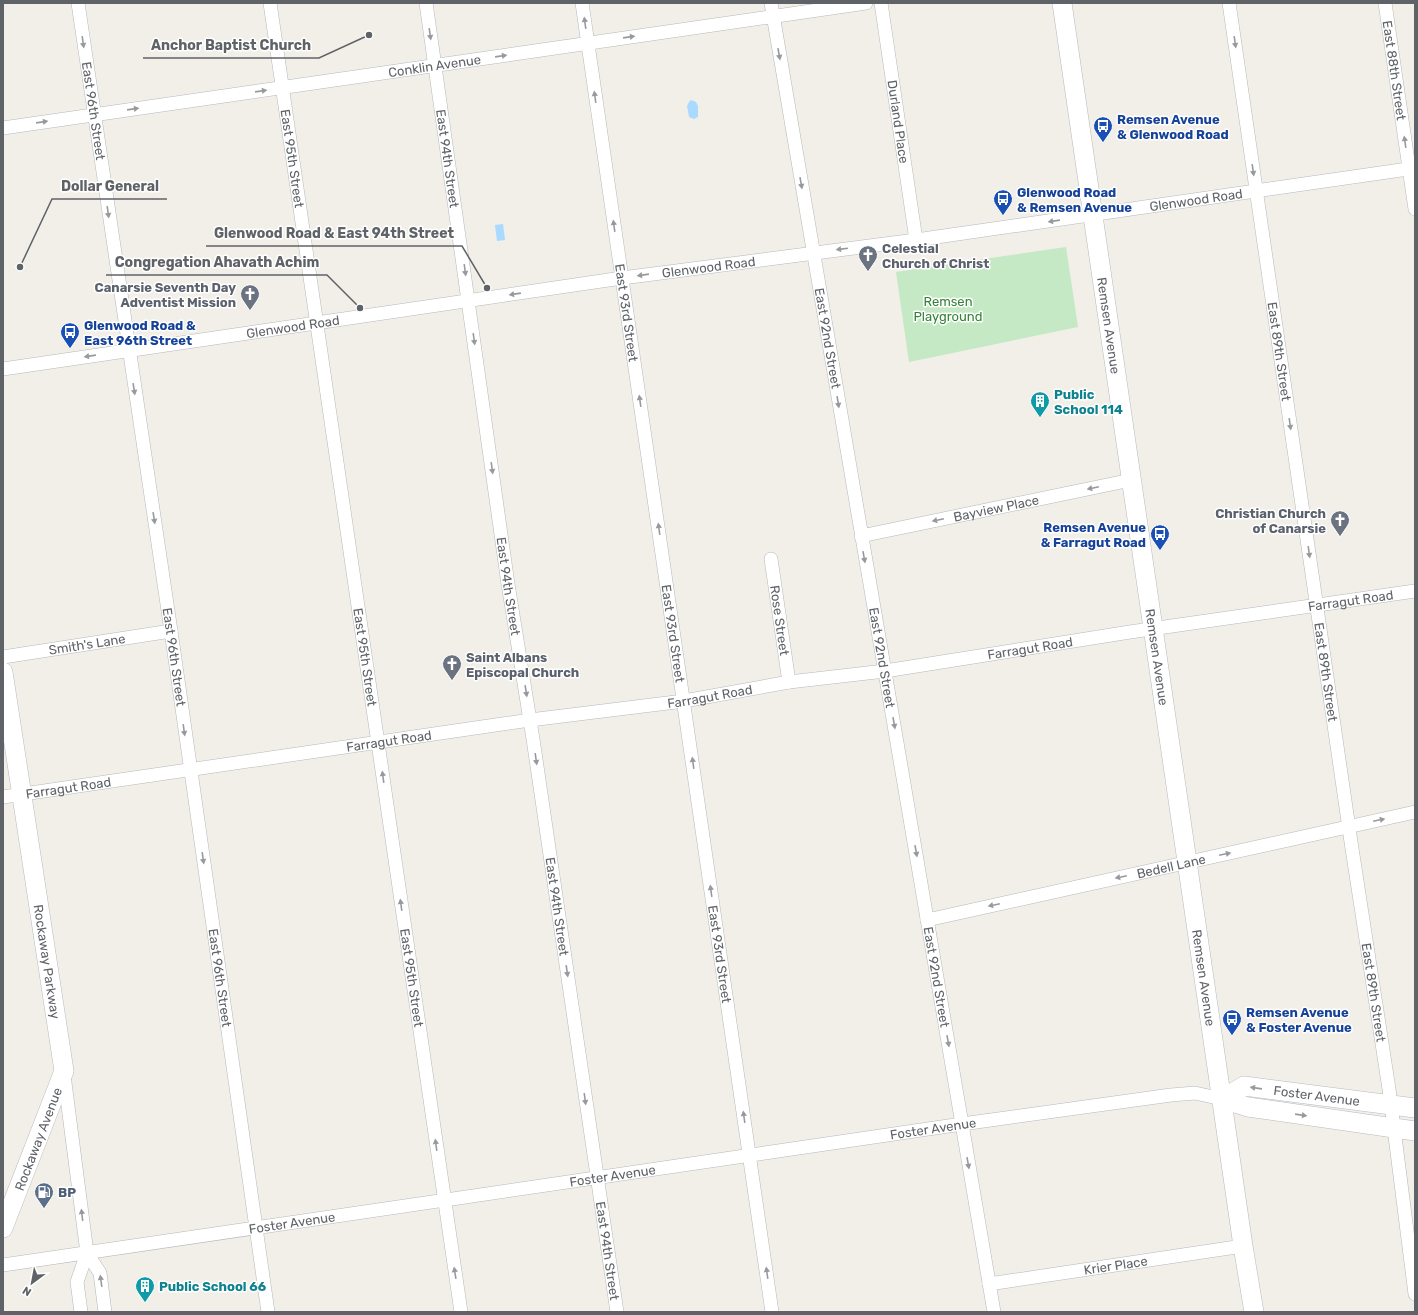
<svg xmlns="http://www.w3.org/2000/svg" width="1418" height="1315" font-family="Rubik,sans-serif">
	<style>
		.green { fill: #c5e8c5 }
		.water { fill: #aadaff }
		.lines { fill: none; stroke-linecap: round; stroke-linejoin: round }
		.street-casing { stroke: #b5b8bc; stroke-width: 14 }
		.secondary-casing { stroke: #b6babf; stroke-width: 20 }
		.street { stroke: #fff; stroke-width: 13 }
		.secondary { stroke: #fff; stroke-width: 19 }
		.oneway { fill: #979a9d }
		.labels { text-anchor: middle; stroke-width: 3; stroke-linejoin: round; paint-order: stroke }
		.street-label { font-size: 13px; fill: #5f6368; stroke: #fff }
		.transit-label { font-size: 13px; font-weight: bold; fill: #164399; stroke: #fff; text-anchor: start }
		.worship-label { font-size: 13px; font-weight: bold; fill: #5b616d; stroke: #fff; text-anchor: start }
		.park-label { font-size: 13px; fill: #348238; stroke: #fff }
		.culture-label { font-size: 13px; font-weight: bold; fill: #0d838f; stroke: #fff; text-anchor: start }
		.service-label { font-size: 13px; font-weight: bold; fill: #4e5e75; stroke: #fff; text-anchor: start }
		.leader { fill: none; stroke: #5f6368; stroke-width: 1.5 }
		.callout-dot { fill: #5f6368; stroke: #fff; stroke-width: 1.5 }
		.callout-label { font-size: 14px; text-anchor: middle; font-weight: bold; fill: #5f6368; stroke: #fff; stroke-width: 3; stroke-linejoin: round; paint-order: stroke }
	</style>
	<rect width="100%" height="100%" fill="#f1efe8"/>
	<polygon class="green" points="1066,247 1078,327 909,362 896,272"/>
	<g class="water">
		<polygon points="691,100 696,102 698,106 698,117 694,119 689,117 687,106 689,102"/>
		<polygon points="503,224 505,240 497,241 495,225"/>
	</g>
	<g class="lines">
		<g class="street-casing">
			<g id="street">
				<path id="s1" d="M78 3 171 631 268 1312"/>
				<path id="s2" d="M270 3 461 1312"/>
				<path id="s3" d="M426 3 508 584 533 739 617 1312"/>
				<path id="s4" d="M582 3 772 1312"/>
				<path id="s5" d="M771 3 994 1312"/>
				<path id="s6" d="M881 3 916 240"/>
				<path id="s7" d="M1229 3 1351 842 1389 1089 1415 1294"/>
				<path id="s8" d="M1385 3 1415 209"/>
				<path id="s9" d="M3 128 866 3"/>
				<path id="s10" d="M3 369 622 278 916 240 1415 168"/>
				<path id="s11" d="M861 536 1131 480"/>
				<path id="s12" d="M771 559 789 682"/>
				<path id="s13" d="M3 657 171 631"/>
				<path id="s14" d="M3 797 530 720 684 701 789 682 885 671 1130 632 1415 591"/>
				<path id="s15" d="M927 920 1415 812"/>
				<polyline points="64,1075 87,1253 100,1273 105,1312"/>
				<path id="s16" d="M3 1265 962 1124 1171 1095 1195 1093 1222 1099"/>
				<path id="s17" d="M989 1284 1243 1246"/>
				<polyline points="81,1312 77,1282 87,1253"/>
			</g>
		</g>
		<g class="secondary-casing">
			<g id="secondary">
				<path id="s18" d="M1062 3 1243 1246 1254 1312"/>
				<path id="s19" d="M3 672 64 1071 3 1228"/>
				<path id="s20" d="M1222 1099 1244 1086 1415 1108"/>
				<polyline points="1222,1099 1248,1107 1415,1131"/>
			</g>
		</g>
		<use href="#street" class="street"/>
		<use href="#secondary" class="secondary"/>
	</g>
	<defs><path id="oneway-solid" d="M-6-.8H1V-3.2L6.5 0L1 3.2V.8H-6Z"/></defs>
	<g class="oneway">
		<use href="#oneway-solid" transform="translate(585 23) rotate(-98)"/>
		<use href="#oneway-solid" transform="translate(430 34) rotate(82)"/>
		<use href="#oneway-solid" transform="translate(629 37) rotate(-8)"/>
		<use href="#oneway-solid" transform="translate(83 42) rotate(82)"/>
		<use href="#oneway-solid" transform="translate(1235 42) rotate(82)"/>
		<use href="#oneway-solid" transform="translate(779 54) rotate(80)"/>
		<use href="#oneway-solid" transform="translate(501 56) rotate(-8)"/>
		<use href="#oneway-solid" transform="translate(261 91) rotate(-8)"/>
		<use href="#oneway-solid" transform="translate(595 97) rotate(-98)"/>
		<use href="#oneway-solid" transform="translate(133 109) rotate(-8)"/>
		<use href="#oneway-solid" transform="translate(42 122) rotate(-8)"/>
		<use href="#oneway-solid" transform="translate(1405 142) rotate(-98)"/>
		<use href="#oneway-solid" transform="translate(1253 170) rotate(82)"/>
		<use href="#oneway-solid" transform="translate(801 183) rotate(80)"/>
		<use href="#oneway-solid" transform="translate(108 212) rotate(82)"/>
		<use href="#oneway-solid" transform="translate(1054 221) rotate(172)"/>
		<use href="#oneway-solid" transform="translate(614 226) rotate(-98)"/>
		<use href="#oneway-solid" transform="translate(842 249) rotate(173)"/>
		<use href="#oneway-solid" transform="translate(465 270) rotate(82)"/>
		<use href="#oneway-solid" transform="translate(643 275) rotate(172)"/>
		<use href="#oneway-solid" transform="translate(515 294) rotate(172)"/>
		<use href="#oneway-solid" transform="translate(474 339) rotate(82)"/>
		<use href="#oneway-solid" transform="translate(90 356) rotate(172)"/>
		<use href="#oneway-solid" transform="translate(134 389) rotate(81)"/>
		<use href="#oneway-solid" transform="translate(640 401) rotate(-98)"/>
		<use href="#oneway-solid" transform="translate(838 402) rotate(81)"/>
		<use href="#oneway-solid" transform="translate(1290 424) rotate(82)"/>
		<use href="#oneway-solid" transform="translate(492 468) rotate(82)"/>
		<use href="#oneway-solid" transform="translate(1093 488) rotate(168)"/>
		<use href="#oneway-solid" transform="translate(154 518) rotate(81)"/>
		<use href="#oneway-solid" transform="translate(938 520) rotate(168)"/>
		<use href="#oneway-solid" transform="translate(659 529) rotate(-98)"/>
		<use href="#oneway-solid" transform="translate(1309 552) rotate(82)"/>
		<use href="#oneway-solid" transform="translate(864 557) rotate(80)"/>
		<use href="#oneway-solid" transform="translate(526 691) rotate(81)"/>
		<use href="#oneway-solid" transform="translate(894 723) rotate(80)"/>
		<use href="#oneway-solid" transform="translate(184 730) rotate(82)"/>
		<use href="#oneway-solid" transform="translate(536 759) rotate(82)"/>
		<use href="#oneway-solid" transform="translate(693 763) rotate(-98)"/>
		<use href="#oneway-solid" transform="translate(383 777) rotate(-98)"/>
		<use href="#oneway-solid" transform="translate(1379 820) rotate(-12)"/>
		<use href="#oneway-solid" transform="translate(916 851) rotate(80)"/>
		<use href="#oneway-solid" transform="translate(1225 854) rotate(-12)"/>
		<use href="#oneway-solid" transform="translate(203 858) rotate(82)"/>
		<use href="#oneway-solid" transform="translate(1121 877) rotate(168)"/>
		<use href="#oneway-solid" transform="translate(711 891) rotate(-98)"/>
		<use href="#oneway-solid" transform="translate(401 905) rotate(-98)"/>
		<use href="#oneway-solid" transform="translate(994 905) rotate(168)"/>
		<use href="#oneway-solid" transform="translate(567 971) rotate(82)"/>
		<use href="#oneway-solid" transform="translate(948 1041) rotate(80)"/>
		<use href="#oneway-solid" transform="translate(1256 1088) rotate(-172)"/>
		<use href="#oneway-solid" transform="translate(585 1099) rotate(82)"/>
		<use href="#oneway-solid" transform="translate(1301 1115) rotate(8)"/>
		<use href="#oneway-solid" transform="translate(744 1117) rotate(-98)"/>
		<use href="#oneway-solid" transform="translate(436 1145) rotate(-98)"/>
		<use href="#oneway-solid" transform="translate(968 1163) rotate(80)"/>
		<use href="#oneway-solid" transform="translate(82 1215) rotate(-97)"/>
		<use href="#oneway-solid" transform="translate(455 1273) rotate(-99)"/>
		<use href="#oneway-solid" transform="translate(767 1273) rotate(-98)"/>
		<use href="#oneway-solid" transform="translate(101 1281) rotate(-98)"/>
	</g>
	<defs>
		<g id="bus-pin" transform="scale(1)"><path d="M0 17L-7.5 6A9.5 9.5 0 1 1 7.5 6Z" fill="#1a4fb4" stroke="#fff"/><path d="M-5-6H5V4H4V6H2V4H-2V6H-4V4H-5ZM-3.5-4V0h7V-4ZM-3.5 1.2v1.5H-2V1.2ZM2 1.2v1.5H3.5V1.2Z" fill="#fff"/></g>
		<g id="church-pin" transform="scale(1)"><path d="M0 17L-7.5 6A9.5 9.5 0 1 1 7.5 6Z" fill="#6b7280" stroke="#fff"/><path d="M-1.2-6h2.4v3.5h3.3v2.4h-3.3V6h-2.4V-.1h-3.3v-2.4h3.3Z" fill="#fff"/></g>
		<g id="building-pin" transform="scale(1)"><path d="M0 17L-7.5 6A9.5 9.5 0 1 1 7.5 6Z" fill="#0f9aa8" stroke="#fff"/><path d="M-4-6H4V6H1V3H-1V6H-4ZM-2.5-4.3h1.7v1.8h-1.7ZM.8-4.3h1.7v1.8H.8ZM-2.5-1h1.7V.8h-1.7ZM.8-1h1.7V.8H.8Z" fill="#fff"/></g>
		<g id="fuel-pin" transform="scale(1)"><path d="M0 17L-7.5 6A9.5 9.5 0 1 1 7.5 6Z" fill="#5c6f8a" stroke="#fff"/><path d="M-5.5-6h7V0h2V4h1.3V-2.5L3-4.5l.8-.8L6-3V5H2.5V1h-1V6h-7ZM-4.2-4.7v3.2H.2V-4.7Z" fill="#fff"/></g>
	</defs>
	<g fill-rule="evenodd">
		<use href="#bus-pin" x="1103" y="126"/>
		<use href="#bus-pin" x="1003" y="199"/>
		<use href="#church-pin" x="868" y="255"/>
		<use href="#church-pin" x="250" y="294"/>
		<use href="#bus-pin" x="70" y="332"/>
		<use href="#building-pin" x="1040" y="401"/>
		<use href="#church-pin" x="1340" y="520"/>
		<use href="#bus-pin" x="1160" y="534"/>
		<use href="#church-pin" x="452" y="664"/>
		<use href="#bus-pin" x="1232" y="1019"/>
		<use href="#fuel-pin" x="44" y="1192"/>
		<use href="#building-pin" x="145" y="1286"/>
	</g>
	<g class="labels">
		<g class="street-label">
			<text dy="5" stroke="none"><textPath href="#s9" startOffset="436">Conklin Avenue</textPath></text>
			<text dy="5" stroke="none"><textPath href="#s8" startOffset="68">East 88th Street</textPath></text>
			<text dy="5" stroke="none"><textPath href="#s1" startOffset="109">East 96th Street</textPath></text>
			<text dy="5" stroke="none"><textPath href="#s6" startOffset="120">Durland Place</textPath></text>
			<text dy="5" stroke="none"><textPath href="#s2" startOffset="157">East 95th Street</textPath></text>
			<text dy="5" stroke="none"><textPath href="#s3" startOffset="157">East 94th Street</textPath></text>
			<text dy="5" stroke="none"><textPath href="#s10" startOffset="1205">Glenwood Road</textPath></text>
			<text dy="5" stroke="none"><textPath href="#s10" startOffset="713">Glenwood Road</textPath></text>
			<text dy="5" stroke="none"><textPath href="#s4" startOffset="313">East 93rd Street</textPath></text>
			<text dy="5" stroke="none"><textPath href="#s18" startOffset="326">Remsen Avenue</textPath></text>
			<text dy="5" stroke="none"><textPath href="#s10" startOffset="293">Glenwood Road</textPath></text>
			<text dy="5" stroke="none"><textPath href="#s5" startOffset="340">East 92nd Street</textPath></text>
			<text dy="5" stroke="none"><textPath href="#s7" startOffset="352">East 89th Street</textPath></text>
			<text dy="5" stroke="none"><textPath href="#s11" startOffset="138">Bayview Place</textPath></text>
			<text dy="5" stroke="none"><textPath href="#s3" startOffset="589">East 94th Street</textPath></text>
			<text dy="5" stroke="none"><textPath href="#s14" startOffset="1362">Farragut Road</textPath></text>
			<text dy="5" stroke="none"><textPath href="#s12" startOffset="62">Rose Street</textPath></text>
			<text dy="5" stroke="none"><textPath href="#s4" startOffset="637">East 93rd Street</textPath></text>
			<text dy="5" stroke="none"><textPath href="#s13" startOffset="85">Smith's Lane</textPath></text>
			<text dy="5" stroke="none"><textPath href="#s14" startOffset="1038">Farragut Road</textPath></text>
			<text dy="5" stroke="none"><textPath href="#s1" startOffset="661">East 96th Street</textPath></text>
			<text dy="5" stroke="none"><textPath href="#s2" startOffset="661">East 95th Street</textPath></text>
			<text dy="5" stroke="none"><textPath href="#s5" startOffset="664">East 92nd Street</textPath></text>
			<text dy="5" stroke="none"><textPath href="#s18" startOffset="661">Remsen Avenue</textPath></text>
			<text dy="5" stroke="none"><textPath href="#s7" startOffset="676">East 89th Street</textPath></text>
			<text dy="5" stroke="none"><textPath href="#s14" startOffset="714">Farragut Road</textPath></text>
			<text dy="5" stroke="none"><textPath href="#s14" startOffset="390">Farragut Road</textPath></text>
			<text dy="5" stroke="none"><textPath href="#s14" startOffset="66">Farragut Road</textPath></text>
			<text dy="5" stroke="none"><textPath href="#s15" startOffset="250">Bedell Lane</textPath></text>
			<text dy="5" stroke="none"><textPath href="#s3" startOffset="913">East 94th Street</textPath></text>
			<text dy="5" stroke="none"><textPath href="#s4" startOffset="961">East 93rd Street</textPath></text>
			<text dy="5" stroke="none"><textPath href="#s19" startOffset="293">Rockaway Parkway</textPath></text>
			<text dy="5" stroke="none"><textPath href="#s5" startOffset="988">East 92nd Street</textPath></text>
			<text dy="5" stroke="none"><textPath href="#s1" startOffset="985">East 96th Street</textPath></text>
			<text dy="5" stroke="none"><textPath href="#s2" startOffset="985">East 95th Street</textPath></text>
			<text dy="5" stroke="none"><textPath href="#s18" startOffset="985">Remsen Avenue</textPath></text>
			<text dy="5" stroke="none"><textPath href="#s7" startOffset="1000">East 89th Street</textPath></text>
			<text dy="5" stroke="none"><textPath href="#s20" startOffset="99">Foster Avenue</textPath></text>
			<text dy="5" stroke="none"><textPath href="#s16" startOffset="940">Foster Avenue</textPath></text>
			<text transform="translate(38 1139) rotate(-69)" y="5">Rockaway Avenue</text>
			<text dy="5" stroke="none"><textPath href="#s16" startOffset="616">Foster Avenue</textPath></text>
			<text dy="5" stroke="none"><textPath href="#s16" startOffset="292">Foster Avenue</textPath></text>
			<text dy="5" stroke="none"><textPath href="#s3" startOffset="1261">East 94th Street</textPath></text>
			<text dy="5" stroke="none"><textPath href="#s17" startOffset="128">Krier Place</textPath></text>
		</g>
		<g class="transit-label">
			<text x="1117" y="124">Remsen Avenue<tspan x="1117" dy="15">&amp; Glenwood Road</tspan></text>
			<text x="1017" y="197">Glenwood Road<tspan x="1017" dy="15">&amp; Remsen Avenue</tspan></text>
			<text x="84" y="330">Glenwood Road &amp;<tspan x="84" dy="15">East 96th Street</tspan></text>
			<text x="1146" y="532" text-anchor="end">Remsen Avenue<tspan x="1146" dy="15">&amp; Farragut Road</tspan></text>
			<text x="1246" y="1017">Remsen Avenue<tspan x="1246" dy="15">&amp; Foster Avenue</tspan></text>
		</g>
		<g class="worship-label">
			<text x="882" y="253">Celestial<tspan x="882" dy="15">Church of Christ</tspan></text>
			<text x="236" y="292" text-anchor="end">Canarsie Seventh Day<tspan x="236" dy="15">Adventist Mission</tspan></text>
			<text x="1326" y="518" text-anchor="end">Christian Church<tspan x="1326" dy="15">of Canarsie</tspan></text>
			<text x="466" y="662">Saint Albans<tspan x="466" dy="15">Episcopal Church</tspan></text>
		</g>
		<g class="park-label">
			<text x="948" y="306">Remsen<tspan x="948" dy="15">Playground</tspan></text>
		</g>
		<g class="culture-label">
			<text x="1054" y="399">Public<tspan x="1054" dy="15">School 114</tspan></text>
			<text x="159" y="1291">Public School 66</text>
		</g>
		<g class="service-label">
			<text x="58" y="1197">BP</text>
		</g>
	</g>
	<path class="leader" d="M369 35L319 58H143M20 267L52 199H167M487 288L462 246H206M360 308L327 275H106"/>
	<g class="callout-dot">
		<circle cx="369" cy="35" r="4"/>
		<circle cx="20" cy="267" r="4"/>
		<circle cx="487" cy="288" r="4"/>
		<circle cx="360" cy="308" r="4"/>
	</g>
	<g class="callout-label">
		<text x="231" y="50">Anchor Baptist Church</text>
		<text x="110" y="191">Dollar General</text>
		<text x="334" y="238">Glenwood Road &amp; East 94th Street</text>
		<text x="217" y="267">Congregation Ahavath Achim</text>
	</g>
	<rect width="1418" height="1315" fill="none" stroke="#5f6368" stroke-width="8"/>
	<g transform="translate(32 1283) rotate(212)" stroke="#ffffff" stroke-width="3" paint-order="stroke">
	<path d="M0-3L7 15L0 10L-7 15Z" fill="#5f6368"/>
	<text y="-6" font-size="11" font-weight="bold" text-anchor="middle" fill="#5f6368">N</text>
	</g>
</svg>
